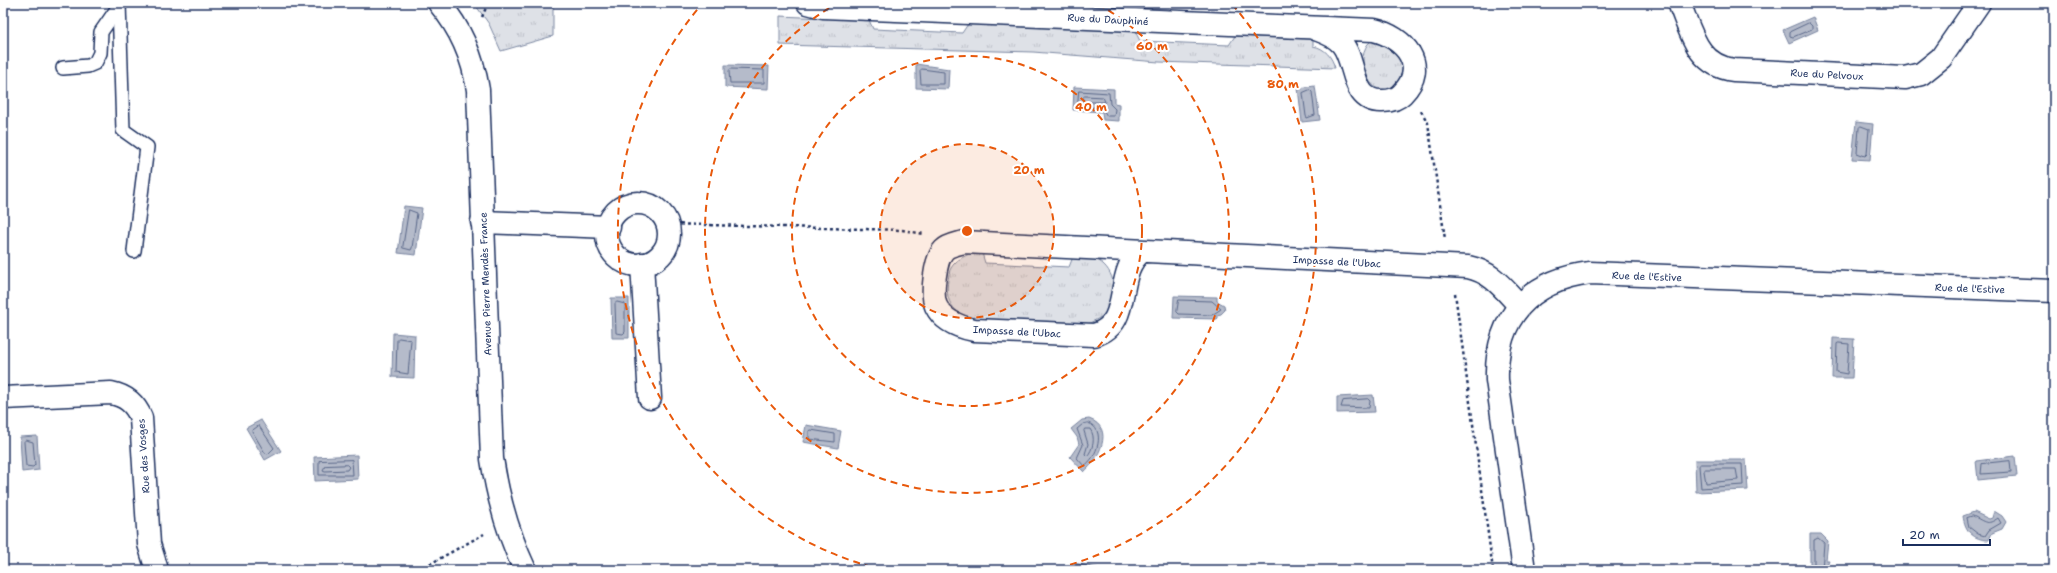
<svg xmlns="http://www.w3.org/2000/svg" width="2057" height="573" font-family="'Shantell Sans',sans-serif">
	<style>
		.grass { fill: url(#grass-tufts); stroke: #7c88a2 }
		.water { fill: #b5bbca; stroke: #77839f }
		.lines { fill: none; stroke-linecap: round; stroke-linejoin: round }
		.shore { stroke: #596789; stroke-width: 1 }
		.service-casing { stroke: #1b2f5e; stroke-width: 16 }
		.minor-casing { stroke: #1b2f5e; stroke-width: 25 }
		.path { stroke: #1b2f5e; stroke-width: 2.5; stroke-dasharray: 3 3; stroke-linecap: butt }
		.service { stroke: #fff; stroke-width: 13 }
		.minor { stroke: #fff; stroke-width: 22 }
		.ring { fill: none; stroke: #e8590c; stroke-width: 2; stroke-dasharray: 7 5 }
		.labels { text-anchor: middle; stroke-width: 4; stroke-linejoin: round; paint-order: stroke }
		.street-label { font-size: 10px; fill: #1b2f5e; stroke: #fff }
		.centre { fill: #e8590c; stroke: #fff; stroke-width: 2 }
		.ring-label { font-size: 12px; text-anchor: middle; font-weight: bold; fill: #e8590c; stroke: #fff; stroke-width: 4; stroke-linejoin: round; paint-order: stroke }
	</style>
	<defs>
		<pattern id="grass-tufts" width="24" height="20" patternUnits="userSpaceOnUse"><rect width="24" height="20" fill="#dee1e7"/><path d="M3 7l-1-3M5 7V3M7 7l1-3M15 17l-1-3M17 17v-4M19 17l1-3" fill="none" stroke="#bec1c9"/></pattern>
	</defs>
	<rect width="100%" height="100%" fill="#fff"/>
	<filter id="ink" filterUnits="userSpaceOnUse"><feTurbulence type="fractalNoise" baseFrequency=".025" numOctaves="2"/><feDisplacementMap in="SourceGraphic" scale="8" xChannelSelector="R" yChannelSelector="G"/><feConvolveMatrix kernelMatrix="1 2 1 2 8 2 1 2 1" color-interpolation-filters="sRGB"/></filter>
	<g filter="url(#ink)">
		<g class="grass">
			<polygon points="474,3 553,3 553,36 501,51 489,24"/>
			<path d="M780 16 869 20 873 29 962 33 968 24 1135 31 1140 41 1229 45 1235 36 1313 39V46C1325 48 1332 57 1335 68L1159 62 1033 52 780 45Z"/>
			<path d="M1371 41C1397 48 1421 72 1388 91 1381 90 1375 89 1371 83 1362 73 1359 50 1371 41Z"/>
			<path d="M971 253H982L985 263 1069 267 1073 257C1080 257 1089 256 1095 259 1114 267 1118 291 1110 308 1107 315 1095 320 1088 324L969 318C951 310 945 300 948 280 949 276 949 271 951 268 956 260 963 257 971 253Z"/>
		</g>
		<g class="water">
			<polygon points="1813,17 1818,30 1789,43 1783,30"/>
			<polygon points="916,64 949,69 948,89 916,88"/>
			<polygon points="725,65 769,66 768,89 725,87"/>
			<polygon points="1315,86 1320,120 1302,122 1298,88"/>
			<polygon points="1074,87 1114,89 1114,103 1119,104 1119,121 1103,120 1102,112 1073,110"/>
			<polygon points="1856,122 1873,124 1870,160 1852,159"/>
			<polygon points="404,206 422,208 416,255 398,253"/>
			<polygon points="1174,296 1217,297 1217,301 1224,305 1225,310 1221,314 1217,315 1217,319 1173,318"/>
			<polygon points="611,298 629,298 629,338 612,338"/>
			<polygon points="393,333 415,335 414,378 392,377"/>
			<polygon points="1833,338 1854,339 1852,378 1832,378"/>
			<polygon points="1373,395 1375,412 1337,413 1337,397"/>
			<path d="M1089 419C1116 428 1098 460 1084 472L1070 457 1079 444 1077 437 1071 429 1082 420Z"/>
			<polygon points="261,420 281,451 265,460 246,428"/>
			<polygon points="806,425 841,431 838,448 803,442"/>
			<polygon points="37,436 39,470 22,472 20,437"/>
			<polygon points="357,455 358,479 315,481 314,457"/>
			<polygon points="2015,456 2017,476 1978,480 1976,461"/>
			<polygon points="1695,460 1746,460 1748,490 1696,492"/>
			<path d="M1994 511 2002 516 2006 522 2002 529 1992 533 1989 540C1973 540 1965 531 1963 516L1974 512 1989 519 1992 518Z"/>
			<polygon points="1810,534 1821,534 1828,541 1826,560 1829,560 1825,570 1810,570"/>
			<polygon points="1074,563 1105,570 1072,570"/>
		</g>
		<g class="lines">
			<g class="shore">
				<polygon points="1809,23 1812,26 1812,29 1793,37 1790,36 1790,32"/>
				<polygon points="731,69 764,70 764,83 730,83 729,71"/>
				<polygon points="922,69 944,72 944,84 921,84 920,71"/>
				<polygon points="1310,90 1312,92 1315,115 1307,118 1306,116 1303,93"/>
				<polygon points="1079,91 1109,93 1110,104 1115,109 1114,116 1107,116 1102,108 1078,106"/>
				<polygon points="1085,96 1103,97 1105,102 1084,102 1083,98"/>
				<polygon points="1861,126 1869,129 1867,154 1865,156 1857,153 1859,128"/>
				<polygon points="409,210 417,213 412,248 411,250 403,248"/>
				<polygon points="1179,300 1212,301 1221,309 1212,315 1179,314 1177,312"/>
				<polygon points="617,302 625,304 625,332 623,334 616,333 615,304"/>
				<polygon points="399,338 411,340 408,374 396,372 397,340"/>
				<polygon points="1839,343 1849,344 1847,374 1836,372 1837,344"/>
				<polygon points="1368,399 1370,401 1369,408 1341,407 1343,401"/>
				<path d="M1088 423C1107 429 1097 458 1084 466L1077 458 1083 445 1077 429 1083 424Z"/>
				<polygon points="259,426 274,448 268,454 265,453 252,431"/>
				<path d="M1085 429H1090C1096 437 1093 450 1087 456L1085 454 1088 444 1084 431Z"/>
				<polygon points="811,430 835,434 835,442 809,439 809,431"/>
				<polygon points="26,440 33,442 35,465 33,467 26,466 24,442"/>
				<polygon points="352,460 353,475 319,475 319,461"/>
				<polygon points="2010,461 2011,472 1981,474 1982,464"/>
				<polygon points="1701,464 1742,464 1743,485 1701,488 1699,466"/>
				<polygon points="347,465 349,467 347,470 325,471 323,470 325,466"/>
				<polygon points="1706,469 1736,469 1738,480 1706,483 1704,471"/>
				<path d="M1973 516C1985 522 1987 526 1998 518L2001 523 1989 530 1985 536 1978 534 1969 527 1967 518Z"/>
				<polyline points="1814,570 1814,540 1818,538 1824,543 1822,570"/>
			</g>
			<g class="service-casing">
				<g id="service">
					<polyline points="119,3 123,130 147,147 134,251"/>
					<polyline points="63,68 88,66 95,63 100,53 101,32 119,6"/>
				</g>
			</g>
			<g class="minor-casing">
				<g id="minor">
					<path d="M439 3C461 29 473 57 478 90L492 459C498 498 508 534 525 570"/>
					<path d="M808 3 823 7 1374 30C1404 37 1430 66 1402 94 1397 99 1390 101 1383 101 1350 103 1357 62 1342 44 1335 35 1323 32 1313 28"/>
					<path d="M1679 3C1691 31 1697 66 1734 70L1905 78 1921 74 1941 58 1979 3"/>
					<circle cx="638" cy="234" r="31"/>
					<polyline points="482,222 609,227"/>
					<path d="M1141 252C1113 273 1134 324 1094 335L974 330C959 327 943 321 936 306 931 294 935 259 944 250 949 245 958 244 964 242L1468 267C1492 272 1503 288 1519 305"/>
					<polyline points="642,264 650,398"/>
					<path d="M3 398 111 393C126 396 135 403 141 418L149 544 157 570"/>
					<path d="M1524 570 1497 380C1495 318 1529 281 1590 273L2054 291"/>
				</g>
			</g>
			<g class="path">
				<polyline points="482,17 488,3"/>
				<polyline points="1421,111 1428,123 1445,239"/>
				<polyline points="668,224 902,230 924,234"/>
				<polyline points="1455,293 1493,570"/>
				<polyline points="419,570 484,534"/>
			</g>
			<use href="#service" class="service"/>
			<use href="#minor" class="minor"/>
		</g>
	</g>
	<circle cx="967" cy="231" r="87" fill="#e8590c" fill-opacity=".12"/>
	<g class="ring">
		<circle cx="967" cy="231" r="87"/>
		<circle cx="967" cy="231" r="175"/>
		<path d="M1098 4A262 262 0 1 1 836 4"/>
		<path d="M883 570A349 349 0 0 1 702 4M1232 4A349 349 0 0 1 1051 570"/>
	</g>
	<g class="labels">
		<g class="street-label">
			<text transform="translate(1108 19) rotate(3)" y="4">Rue du Dauphiné</text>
			<text transform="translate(1827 74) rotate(3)" y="4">Rue du Pelvoux</text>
			<text transform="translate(1337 261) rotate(3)" y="4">Impasse de l'Ubac</text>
			<text transform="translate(1647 276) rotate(2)" y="4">Rue de l'Estive</text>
			<text transform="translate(485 284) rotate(-92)" y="4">Avenue Pierre Mendès France</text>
			<text transform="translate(1970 288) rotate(2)" y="4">Rue de l'Estive</text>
			<text transform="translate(1017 331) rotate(3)" y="4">Impasse de l'Ubac</text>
			<text transform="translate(143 456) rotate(-94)" y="4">Rue des Vosges</text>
		</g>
	</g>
	<circle cx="967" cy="231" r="6" class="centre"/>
	<g class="ring-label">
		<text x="1152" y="50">60 m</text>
		<text x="1283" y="88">80 m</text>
		<text x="1091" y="111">40 m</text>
		<text x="1029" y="174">20 m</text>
	</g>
	<rect width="2057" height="573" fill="none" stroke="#fff" stroke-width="16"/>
	<rect x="8" y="8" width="2041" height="557" fill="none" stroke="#1b2f5e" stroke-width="1.5" filter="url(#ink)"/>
	<path d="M1903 539v6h87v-6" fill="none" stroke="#1b2f5e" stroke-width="2"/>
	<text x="1909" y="539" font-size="12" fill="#1b2f5e" stroke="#ffffff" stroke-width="3" paint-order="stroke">20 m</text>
</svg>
